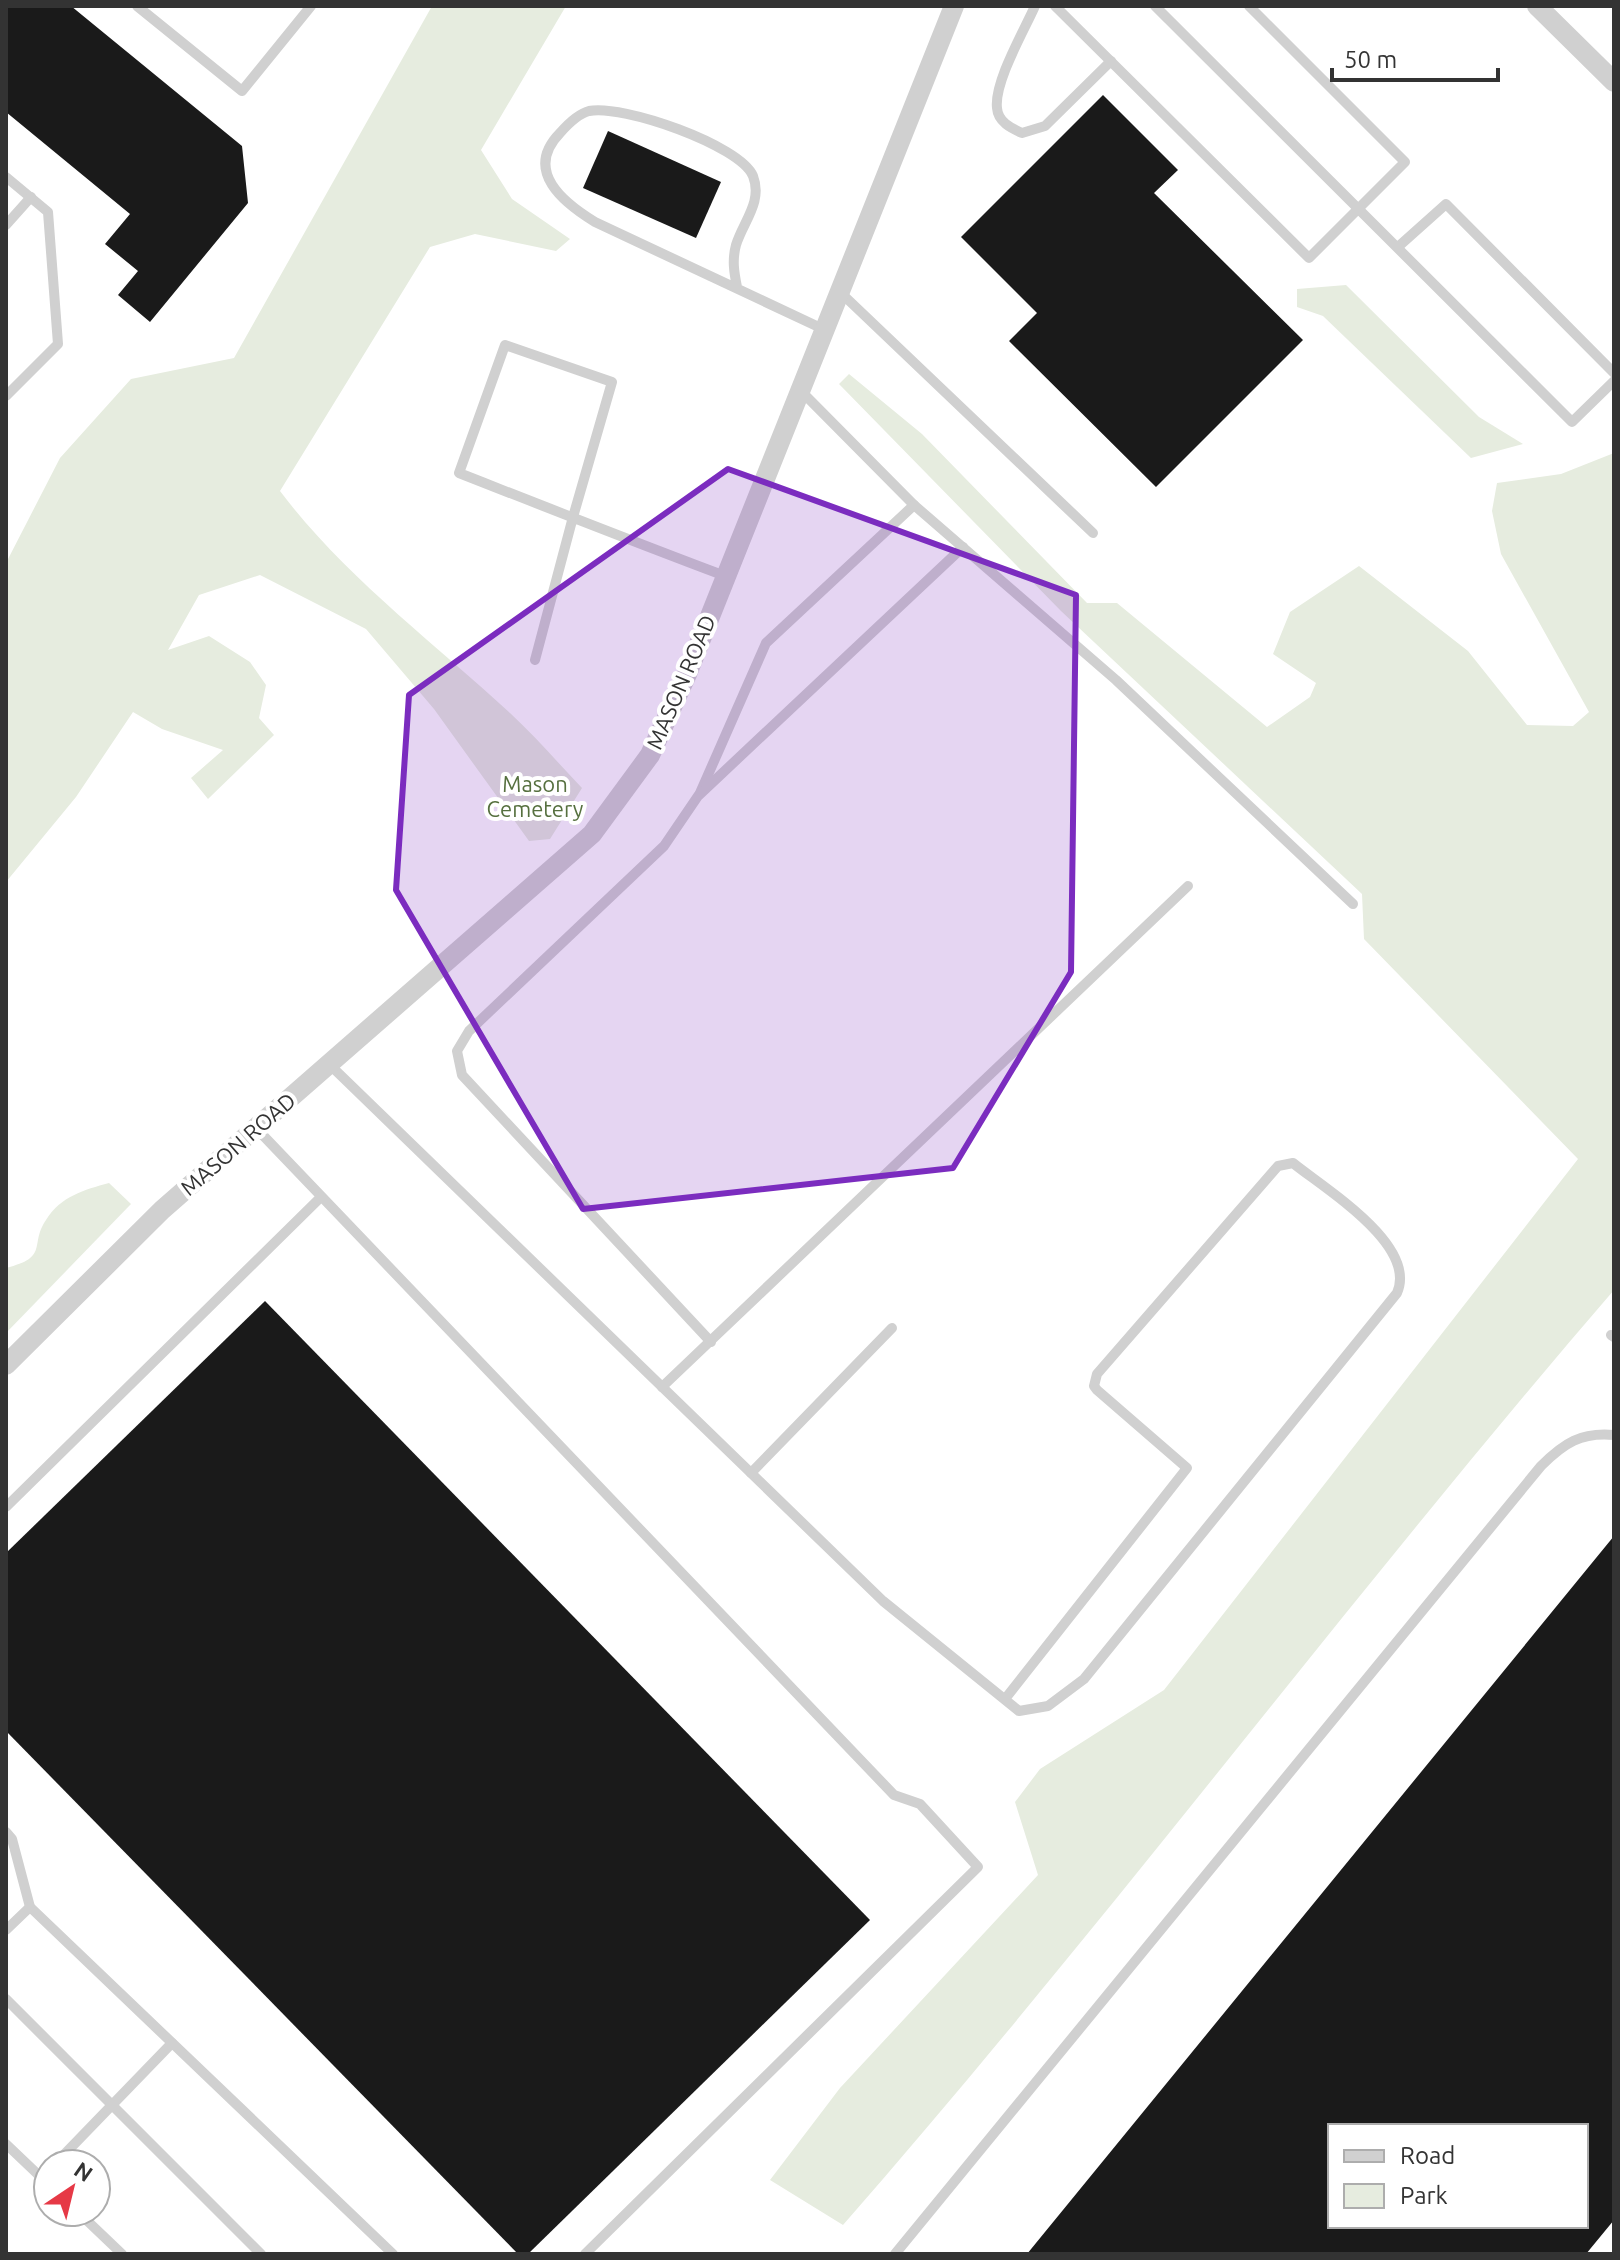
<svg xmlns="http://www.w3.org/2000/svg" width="1620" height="2260" font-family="Ubuntu,sans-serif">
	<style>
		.green { fill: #e6ecdf }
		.building { fill: #1a1a1a; fill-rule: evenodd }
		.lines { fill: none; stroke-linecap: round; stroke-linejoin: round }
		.lane { stroke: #d0d0d0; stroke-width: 10 }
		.street { stroke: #d0d0d0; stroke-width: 20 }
		.marked { fill: #7b2cbf; fill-opacity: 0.2; stroke: #7b2cbf; stroke-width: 6; stroke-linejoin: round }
		.labels { text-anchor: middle; stroke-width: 8; stroke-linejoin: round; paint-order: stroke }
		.street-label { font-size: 22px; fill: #333; stroke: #fff }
		.park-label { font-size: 22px; fill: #56703f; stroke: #fff }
	</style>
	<rect width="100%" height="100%" fill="#fff"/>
	<g class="green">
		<path d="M432 6H566L481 150 512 199 570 239 556 251 475 234 430 247 280 491C344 576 432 641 510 713 535 736 558 763 582 788L550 839 529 841 434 709 366 629 260 575 199 595 168 650 209 636 250 662 266 685 259 718 274 735 208 799 191 778 223 750 162 729 133 712 76 797 6 882V563L60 458 131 379 234 358Z"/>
		<polygon points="1346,285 1479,417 1523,444 1471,458 1323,316 1297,307 1297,289"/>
		<path d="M849 374 922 434 1087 603H1117L1267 727 1310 697 1316 683 1273 654 1290 612 1359 566 1468 651 1527 725 1573 726 1589 712 1501 554 1492 511 1497 483 1561 474 1614 453V1290C1350 1596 1109 1921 843 2225L770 2180 840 2088 1038 1875 1015 1802 1040 1769 1164 1690 1578 1159 1364 939 1362 894 1061 611 839 384Z"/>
		<path d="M109 1183 131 1204 6 1333V1268C50 1257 29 1245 46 1220 61 1196 84 1190 109 1183Z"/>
	</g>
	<g class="building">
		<polygon points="6,6 71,6 242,146 248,203 150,322 118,295 138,271 105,244 130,214 6,112"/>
		<polygon points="1103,95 1178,170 1154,193 1303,340 1156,487 1009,341 1037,313 961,237"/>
		<polygon points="608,131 721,182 696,238 583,188"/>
		<polygon points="265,1301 870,1920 528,2254 518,2254 6,1731 6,1553"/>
		<path d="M1614 1536V2220L1586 2254H1027ZM1330 2126H1586V2226H1330Z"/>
	</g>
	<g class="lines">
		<g class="lane">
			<polyline points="137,6 242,91 311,6"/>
			<path d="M1035 6C1024 31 994 82 997 108 998 122 1011 128 1022 133L1045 126 1111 61"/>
			<polyline points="1055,6 1309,258 1405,162 1249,6"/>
			<polyline points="1155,6 1572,422 1614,381"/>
			<polyline points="6,177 48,212 58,344 6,396"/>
			<polyline points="6,225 31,197"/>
			<polyline points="1399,246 1446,204 1614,373"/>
			<path d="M737 287C734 272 732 260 736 245 743 222 763 202 753 176 740 145 622 104 589 111 578 114 567 125 560 133 523 171 564 203 595 222L823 329"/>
			<polyline points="840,292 1093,533"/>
			<polyline points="801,391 914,505 1116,680 1353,904"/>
			<path d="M535 660 573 517 612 382 505 345 459 473C548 508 637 543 725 576"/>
			<polyline points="700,793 766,643 914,505"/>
			<path d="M329 1064 883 1601 1019 1711 1048 1706 1084 1679 1397 1293C1418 1245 1325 1189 1293 1163L1278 1166 1097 1374 1094 1386 1097 1390 1187 1468 1005 1699"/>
			<polyline points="256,1128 894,1795 920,1804 978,1867 585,2254"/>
			<polyline points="1611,1335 1614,1337"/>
			<polyline points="711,1342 462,1075 457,1051 469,1031 664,846 698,796 963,547"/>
			<polyline points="662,1387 1188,886"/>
			<polyline points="751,1473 892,1328"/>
			<polyline points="6,1507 321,1197"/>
			<polyline points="6,1832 12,1839 30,1907 393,2254"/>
			<polyline points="6,1930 30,1907"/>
			<polyline points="6,1999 261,2254"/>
			<polyline points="6,2144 48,2184"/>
			<polyline points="55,2164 172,2043"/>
			<polyline points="78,2212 122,2254"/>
			<path d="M895 2254 1541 1466C1564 1443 1581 1432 1614 1435"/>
		</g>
		<g class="street">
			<polyline points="1537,6 1614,82"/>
			<polyline points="6,1365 162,1210 592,834 650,755 687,674 954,6"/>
		</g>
	</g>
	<path class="marked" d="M728 469 1076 595 1071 972 953 1168 583 1209 396 890 409 695Z"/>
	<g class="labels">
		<g class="street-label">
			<text transform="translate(681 682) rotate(-67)" y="8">MASON ROAD</text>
			<text transform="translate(238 1144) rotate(-41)" y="8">MASON ROAD</text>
		</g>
		<g class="park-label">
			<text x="535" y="792">Mason<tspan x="535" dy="25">Cemetery</tspan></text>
		</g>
	</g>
	<rect width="1620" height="2260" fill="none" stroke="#333333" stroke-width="16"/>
	<rect x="1328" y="2124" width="260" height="104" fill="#ffffff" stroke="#adadad" stroke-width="2"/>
	<rect x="1344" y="2150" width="40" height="12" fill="#d0d0d0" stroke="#adadad" stroke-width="2"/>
	<text x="1400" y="2164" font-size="24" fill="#333333">Road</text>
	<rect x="1344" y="2184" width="40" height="24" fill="#e6ecdf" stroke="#adadad" stroke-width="2"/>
	<text x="1400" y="2204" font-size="24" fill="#333333">Park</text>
	<g transform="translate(72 2188) rotate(35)"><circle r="38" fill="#ffffff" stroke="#adadad" stroke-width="2"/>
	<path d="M0-6L14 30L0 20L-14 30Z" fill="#e63946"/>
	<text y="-12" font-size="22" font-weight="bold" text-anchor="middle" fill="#333333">N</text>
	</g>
	<path d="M1332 68v12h166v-12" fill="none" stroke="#333333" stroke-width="4"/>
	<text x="1344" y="68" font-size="24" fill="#333333" stroke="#ffffff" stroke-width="6" paint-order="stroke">50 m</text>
</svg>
